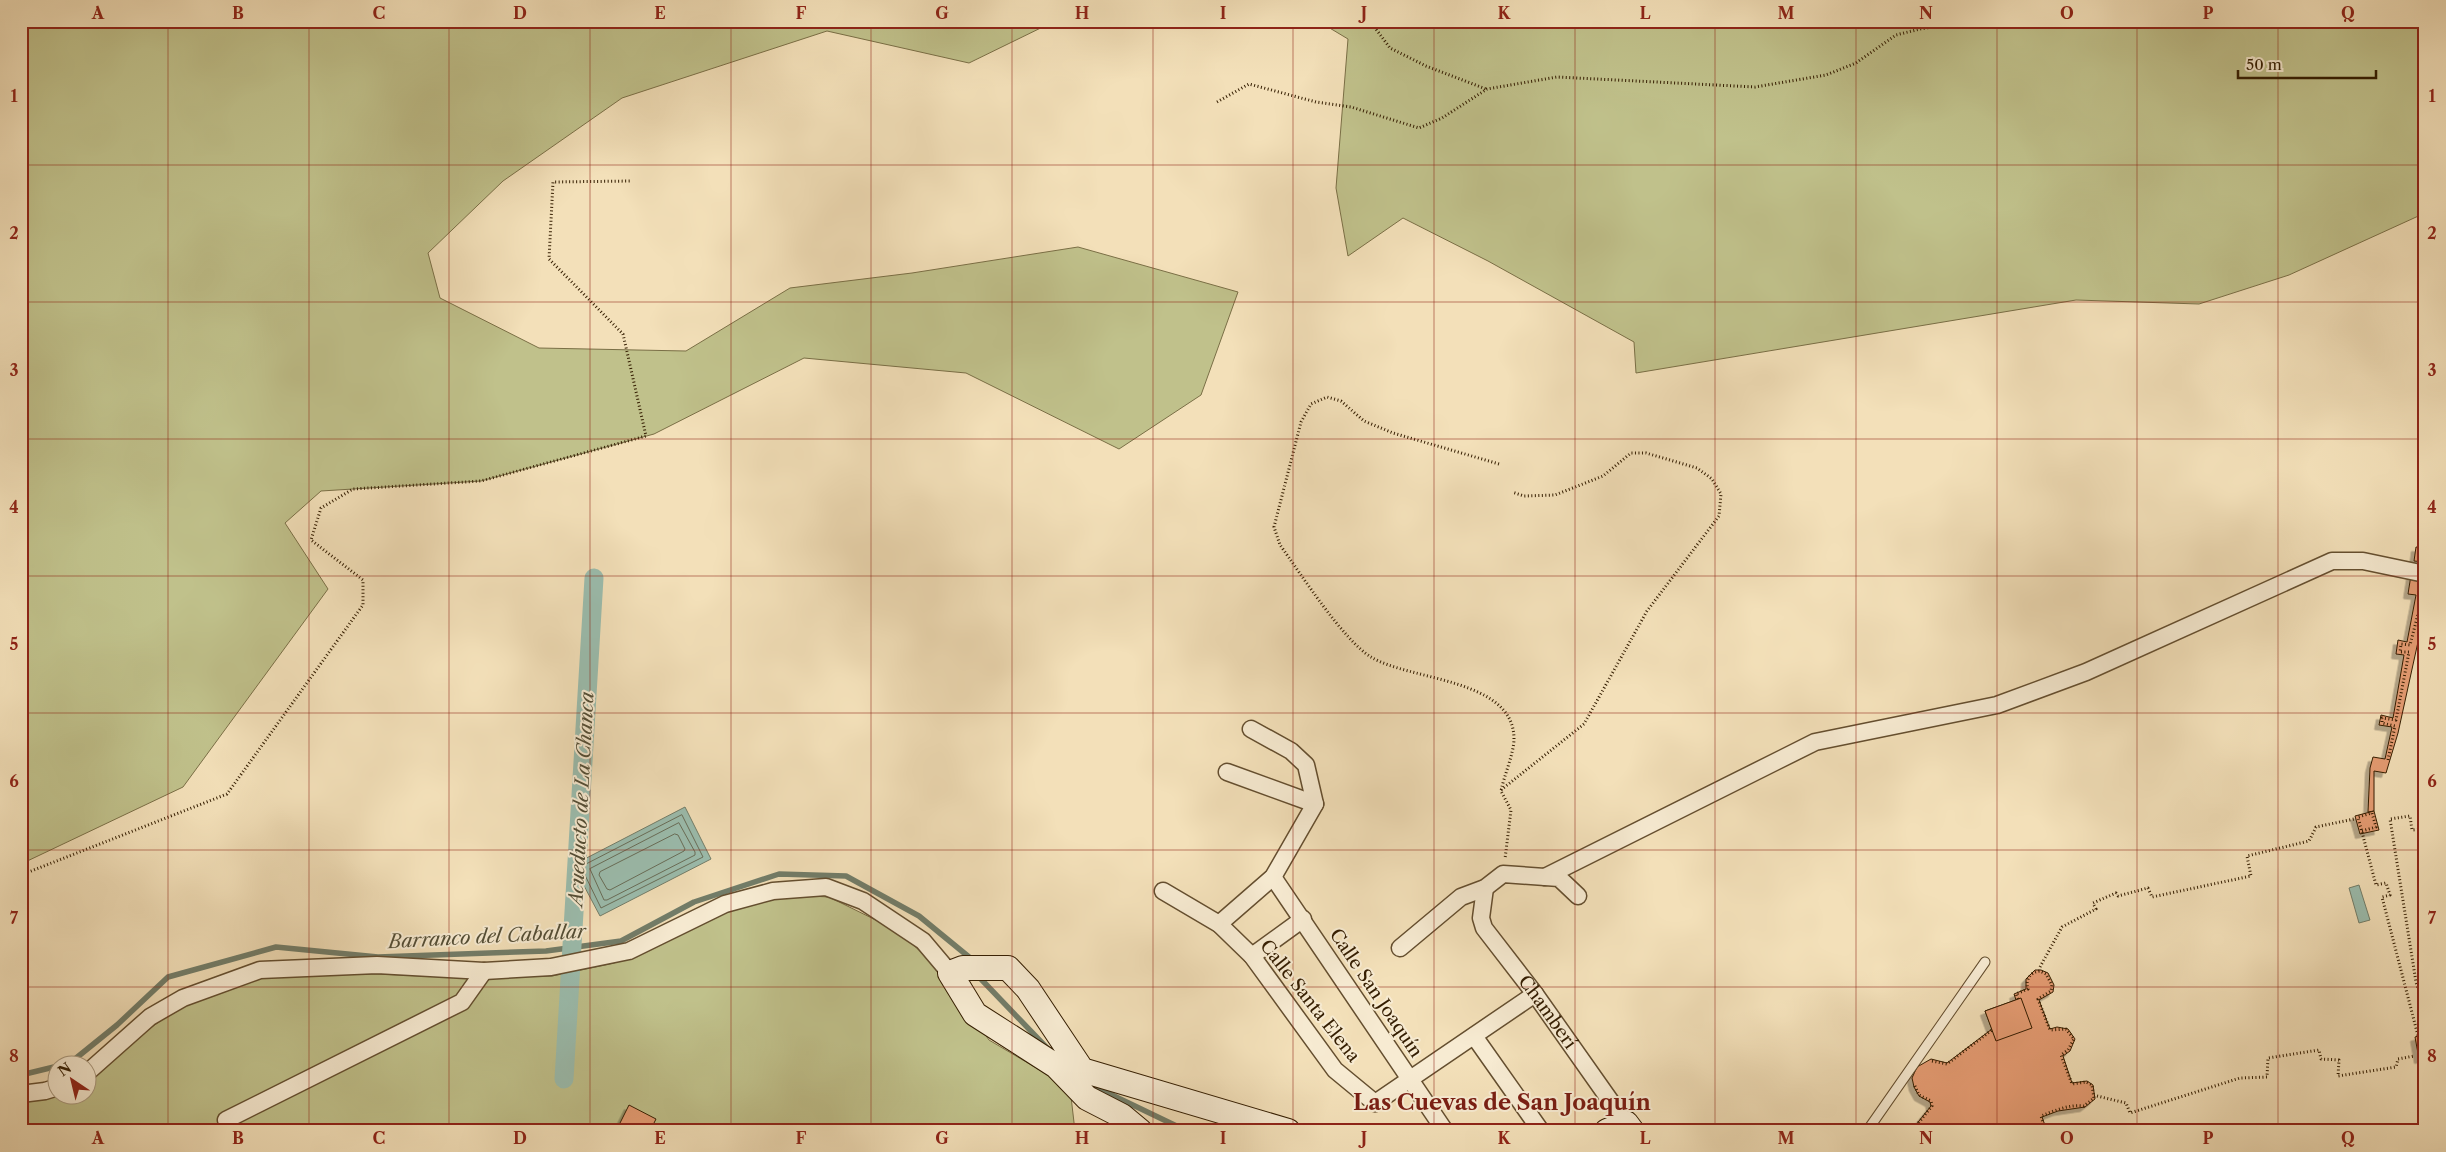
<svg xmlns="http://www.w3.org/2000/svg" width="2446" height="1152" font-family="'Libre Caslon Text',serif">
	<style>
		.green { fill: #c0c18b; stroke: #7a6f46 }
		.water { fill: #9bbdae; stroke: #727d69 }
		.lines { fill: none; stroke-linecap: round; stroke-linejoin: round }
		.shore { stroke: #686d58; stroke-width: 1 }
		.stream { stroke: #727d69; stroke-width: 5.5 }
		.canal { stroke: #9bbdae; stroke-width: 19 }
		.building { fill: #e59c73; stroke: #341d01; filter: url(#shadow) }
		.lane-casing { stroke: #644e2f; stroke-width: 11 }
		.street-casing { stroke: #644e2f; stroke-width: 19 }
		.secondary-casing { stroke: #341d01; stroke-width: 26 }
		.path { stroke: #341d01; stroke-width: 3; stroke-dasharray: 1 2.5; stroke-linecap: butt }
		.lane { stroke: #f7ebd2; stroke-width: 9 }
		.street { stroke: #f7ebd2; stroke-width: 16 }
		.secondary { stroke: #f7ebd2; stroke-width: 24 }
		.grid { fill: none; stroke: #8f2418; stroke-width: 1; stroke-opacity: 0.55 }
		.labels { text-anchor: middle; stroke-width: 4; stroke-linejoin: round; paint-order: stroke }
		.street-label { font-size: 18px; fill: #341d01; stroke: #f7ebd2 }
		.water-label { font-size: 19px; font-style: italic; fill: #534d35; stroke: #f7ebd2 }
		.district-label { font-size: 22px; font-weight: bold; fill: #7a1f14; stroke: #f7ebd2 }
		.neatline { fill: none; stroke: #8f2418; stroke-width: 2 }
		.grid-label { font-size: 16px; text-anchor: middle; font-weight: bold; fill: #8f2418 }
	</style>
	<defs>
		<filter id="shadow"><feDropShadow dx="-4.5" dy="4.5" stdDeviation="0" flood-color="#0004"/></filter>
	</defs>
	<rect width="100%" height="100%" fill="#f3e0b9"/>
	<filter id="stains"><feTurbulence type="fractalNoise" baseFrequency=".004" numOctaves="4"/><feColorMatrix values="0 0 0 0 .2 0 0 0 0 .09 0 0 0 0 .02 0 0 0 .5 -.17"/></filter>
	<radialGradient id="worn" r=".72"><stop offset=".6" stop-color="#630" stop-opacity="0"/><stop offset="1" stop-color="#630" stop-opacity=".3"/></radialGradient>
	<g class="green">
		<polygon points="21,21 1055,21 969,63 827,31 622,98 503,181 428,253 440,298 539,348 686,351 790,288 912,273 1078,247 1238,292 1201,395 1119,449 966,373 804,358 654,434 481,481 321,491 285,523 328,589 183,787 21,864"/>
		<polygon points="1318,21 2425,21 2425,213 2289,275 2199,304 2076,300 1636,373 1634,342 1488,261 1403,218 1348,256 1336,188 1348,39"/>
		<polygon points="791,895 829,897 896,930 936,965 989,1040 1070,1088 1075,1131 21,1131 21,1103 57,1091 58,1094 88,1094 88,1079 138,1037 184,1004 265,975 378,974 465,978 552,976 614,963 707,919 748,905"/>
	</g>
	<g class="water">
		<polygon points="685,807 711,859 600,916 573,865"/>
		<polygon points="2359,885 2370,920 2359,923 2349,888"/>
	</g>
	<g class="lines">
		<g class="shore">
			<polygon points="682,815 703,857 601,908 581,867"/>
			<polygon points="679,823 695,852 695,855 607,900 604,900 590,869"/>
			<polygon points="675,834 678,835 685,849 684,851 610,890 607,889 599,875 600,872"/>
		</g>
		<g class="stream">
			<polyline points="979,977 1048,1049"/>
			<polyline points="64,1064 70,1063 117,1025 168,977 276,947 378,957 546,951 621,941 694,902 779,874 846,876 919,916 969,957"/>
			<polyline points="21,1075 58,1066"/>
			<polyline points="1087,1083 1187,1131"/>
		</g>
		<polyline class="canal" points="564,1079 594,578"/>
	</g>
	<g class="building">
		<polygon points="2416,547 2425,548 2425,562 2414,561"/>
		<polygon points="2411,575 2425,578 2425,610 2398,733 2386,773 2374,771 2374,811 2368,812 2370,768 2373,757 2385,759 2392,727 2379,725 2381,715 2393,718 2404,655 2396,654 2398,640 2407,642 2416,595 2408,594"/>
		<polygon points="2374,811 2379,830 2360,834 2355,816"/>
		<polygon points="2035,970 2041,970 2048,973 2054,985 2053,992 2039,1000 2050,1029 2057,1027 2068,1029 2075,1039 2070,1051 2063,1056 2072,1083 2087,1081 2093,1085 2095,1099 2085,1107 2058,1111 2042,1117 2047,1131 1911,1131 1931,1106 1930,1102 1919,1096 1914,1087 1912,1078 1917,1067 1931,1059 1947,1063 1992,1029 1985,1011 2016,1000 2014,994 2026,989 2026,979"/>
		<polygon points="2021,998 2032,1028 1996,1041 1985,1011"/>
		<polygon points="2425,1034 2425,1058 2419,1059 2415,1037"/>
		<polygon points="629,1105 656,1119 650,1131 616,1131"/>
	</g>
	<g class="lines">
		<g class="lane-casing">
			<polyline id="lane" points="1867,1131 1985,962"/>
		</g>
		<g class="street-casing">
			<g id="street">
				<polyline points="1227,772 1315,804"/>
				<polyline points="1273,877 1445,1131"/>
				<polyline points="1545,877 1815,742 1997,705 2086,672 2332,561 2363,561 2425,574"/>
				<path id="s1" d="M1485 888 1481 918 1484 928 1535 994 1626 1123"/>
				<polyline points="1163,891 1219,924 1252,956 1335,1070 1375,1103 1535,994"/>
				<polyline points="1219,924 1273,877 1315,804 1306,765 1291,751 1251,729"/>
				<polyline points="1400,948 1461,897 1485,888 1503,874 1559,878 1578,896"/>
				<polyline points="1252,956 1303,919"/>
				<polyline points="1474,1036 1541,1131"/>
				<polyline points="88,1072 150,1017 183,998 260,970 377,965 484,971 551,967 629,951 725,904 773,891 826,887 863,901 923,941 950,973"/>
				<polyline points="21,1094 45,1091 58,1087"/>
				<polyline points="226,1120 462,1002 484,971"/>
			</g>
		</g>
		<g class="secondary-casing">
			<g id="secondary">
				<polyline points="1140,1131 1122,1116 1087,1098 1056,1066 975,1014 950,973 963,968 1008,968 1028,989 1082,1070 1288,1131"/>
				<polyline points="1607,1131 1626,1123 1632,1131"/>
			</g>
		</g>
		<g class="path">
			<polyline points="1370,21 1390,48 1426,66 1486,89"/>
			<polyline points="1217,102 1249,84 1316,102 1351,107 1419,128 1442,118 1487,89 1557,77 1755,87 1826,75 1856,63 1896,35 1920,29 1970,21"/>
			<path d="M1499 464 1393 433 1364 421 1341 401 1327 397 1311 404 1301 422 1274 527 1280 545C1301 574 1343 640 1371 657 1410 681 1514 678 1514 739 1514 753 1504 776 1501 791L1511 810 1505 859"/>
			<polyline points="2388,760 2395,726 2382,723 2382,718 2396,720 2409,652 2400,652 2401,644 2410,645 2424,591"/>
			<polyline points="1501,790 1584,724 1647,611 1719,516 1721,494 1712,479 1697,468 1646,453 1631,453 1603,476 1555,495 1524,496 1512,492"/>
			<polyline points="2425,829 2412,830 2410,816 2390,819 2416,982 2425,1012"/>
			<polyline points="2362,831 2376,827 2372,813 2358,817 2376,885 2386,883 2390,895 2382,897 2423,1055 2425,1055"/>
			<polyline points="21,875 227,794 363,605 363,580 311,540 321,508 353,489 481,481 646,436 623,334 549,259 553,182 632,181"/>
			<polyline points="2040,967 2062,927 2096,909 2093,903 2116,893 2118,896 2148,888 2152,897 2251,876 2247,856 2309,841 2316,827 2354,819"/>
			<path d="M2018 999 2016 994 2028 989C2025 980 2030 972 2040 971L2046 974 2052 985 2051 991 2038 999 2050 1030 2066 1029 2074 1039 2068 1050 2061 1055 2072 1084 2086 1082 2092 1085 2094 1098 2084 1106C2069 1104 2054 1111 2041 1116L2046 1131"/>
			<polyline points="2419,1039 2425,1037"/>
			<polyline points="1932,1061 1947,1064 1992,1030"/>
			<polyline points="2097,1096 2126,1103 2130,1113 2240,1078 2267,1077 2268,1058 2319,1050 2321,1059 2339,1060 2338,1076 2396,1067 2398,1059 2414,1056"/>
			<polyline points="1912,1131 1932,1106 1931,1101 1919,1095 1914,1084"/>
		</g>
		<use href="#lane" class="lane"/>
		<use href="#street" class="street"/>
		<use href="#secondary" class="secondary"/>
	</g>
	<path class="grid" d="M168 21V1131M309 21V1131M449 21V1131M590 21V1131M731 21V1131M871 21V1131M1012 21V1131M1153 21V1131M1293 21V1131M1434 21V1131M1575 21V1131M1715 21V1131M1856 21V1131M1997 21V1131M2137 21V1131M2278 21V1131M21 165H2425M21 302H2425M21 439H2425M21 576H2425M21 713H2425M21 850H2425M21 987H2425"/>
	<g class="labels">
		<g class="street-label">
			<text transform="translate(1376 993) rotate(56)" y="6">Calle San Joaquín</text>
			<text transform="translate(1310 1001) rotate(52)" y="6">Calle Santa Elena</text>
			<text dy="6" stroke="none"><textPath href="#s1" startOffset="146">Chamberí</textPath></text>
		</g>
		<g class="water-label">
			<text transform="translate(581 799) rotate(-87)" y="7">Acueducto de La Chanca</text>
			<text transform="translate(487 936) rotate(-3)" y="7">Barranco del Caballar</text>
		</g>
		<g class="district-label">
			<text x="1502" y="1110">Las Cuevas de San Joaquín</text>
		</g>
	</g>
	<rect width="2446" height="1152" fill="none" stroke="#f3e0b9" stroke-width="55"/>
	<g transform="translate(72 1080) rotate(325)"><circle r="24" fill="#f7ebd2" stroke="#a9997e"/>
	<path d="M0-4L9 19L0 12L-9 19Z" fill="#8f2418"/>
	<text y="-8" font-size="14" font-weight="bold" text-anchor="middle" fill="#341d01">N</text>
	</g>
	<path d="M2238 70v8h138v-8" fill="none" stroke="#341d01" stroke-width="2.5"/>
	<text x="2246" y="70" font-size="15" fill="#341d01" stroke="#f7ebd2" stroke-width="4" paint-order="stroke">50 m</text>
	<rect x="28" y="28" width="2390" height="1096" class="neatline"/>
	<g class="grid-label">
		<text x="98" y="19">A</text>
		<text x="238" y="19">B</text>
		<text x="379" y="19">C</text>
		<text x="520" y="19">D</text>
		<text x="660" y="19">E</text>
		<text x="801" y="19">F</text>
		<text x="942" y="19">G</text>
		<text x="1082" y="19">H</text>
		<text x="1223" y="19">I</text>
		<text x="1364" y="19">J</text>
		<text x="1504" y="19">K</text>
		<text x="1645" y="19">L</text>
		<text x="1786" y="19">M</text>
		<text x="1926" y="19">N</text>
		<text x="2067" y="19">O</text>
		<text x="2208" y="19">P</text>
		<text x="2348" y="19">Q</text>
		<text x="14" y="102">1</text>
		<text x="2432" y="102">1</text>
		<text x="14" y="239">2</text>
		<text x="2432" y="239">2</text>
		<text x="14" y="376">3</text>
		<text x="2432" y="376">3</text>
		<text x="14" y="513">4</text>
		<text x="2432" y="513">4</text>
		<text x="14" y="650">5</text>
		<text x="2432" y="650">5</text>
		<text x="14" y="787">6</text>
		<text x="2432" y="787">6</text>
		<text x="14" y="924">7</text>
		<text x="2432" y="924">7</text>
		<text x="14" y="1062">8</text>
		<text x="2432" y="1062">8</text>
		<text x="98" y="1144">A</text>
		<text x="238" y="1144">B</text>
		<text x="379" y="1144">C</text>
		<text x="520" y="1144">D</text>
		<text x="660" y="1144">E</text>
		<text x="801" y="1144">F</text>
		<text x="942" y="1144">G</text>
		<text x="1082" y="1144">H</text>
		<text x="1223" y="1144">I</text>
		<text x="1364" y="1144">J</text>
		<text x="1504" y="1144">K</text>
		<text x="1645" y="1144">L</text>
		<text x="1786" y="1144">M</text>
		<text x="1926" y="1144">N</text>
		<text x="2067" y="1144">O</text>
		<text x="2208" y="1144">P</text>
		<text x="2348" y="1144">Q</text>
	</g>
	<rect width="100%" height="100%" filter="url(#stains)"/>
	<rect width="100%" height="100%" fill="url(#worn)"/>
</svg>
